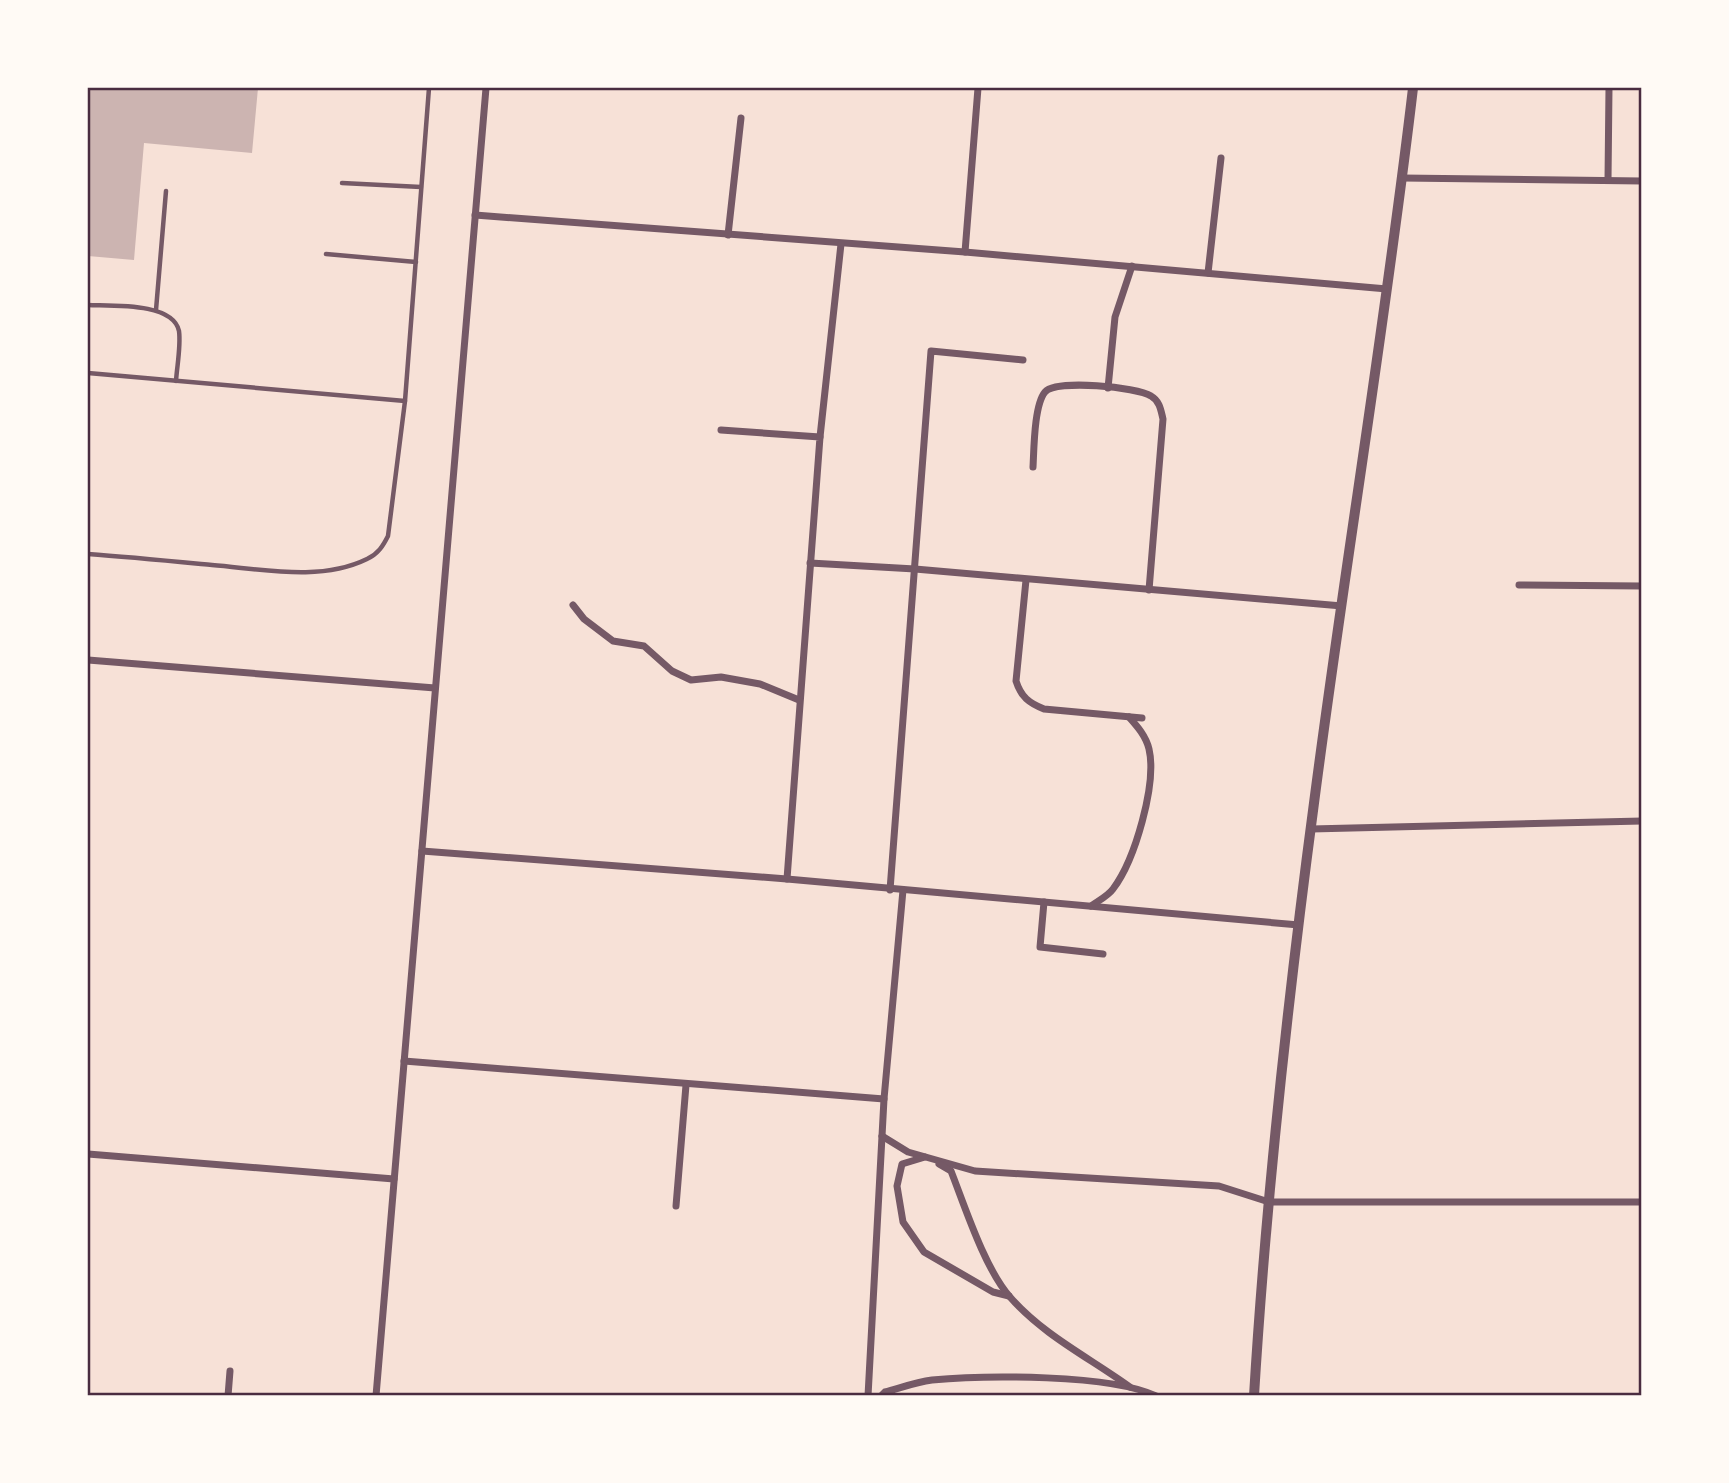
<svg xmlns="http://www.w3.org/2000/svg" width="1729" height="1483" font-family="'Roboto Condensed',sans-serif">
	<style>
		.building { fill: #ccb4b1 }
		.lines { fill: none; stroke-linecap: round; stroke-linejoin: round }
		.service { stroke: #755966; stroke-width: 4.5 }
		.minor { stroke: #755966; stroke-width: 7 }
		.tertiary { stroke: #755966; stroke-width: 10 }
		.neatline { fill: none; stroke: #4a2c40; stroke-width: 2.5 }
	</style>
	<rect width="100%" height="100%" fill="#f7e1d7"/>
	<polygon class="building" points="88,88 258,88 252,153 144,143 134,260 88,256"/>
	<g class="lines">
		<g class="service">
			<polyline points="342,183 421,187"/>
			<polyline points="326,254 416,262"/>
			<path d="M88 305C111 306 173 302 179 331 181 346 177 366 176 381"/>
			<polyline points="156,310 166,191"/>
			<polyline points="88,373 405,401"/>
			<path d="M88 554C129 557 170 561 212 565 262 569 320 582 367 559 378 554 383 546 388 536L405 401 429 88"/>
		</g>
		<g class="minor">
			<polyline points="1402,178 1642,181"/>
			<polyline points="1608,180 1609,88"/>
			<polyline points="475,215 965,252 1387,289"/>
			<polyline points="728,235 741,118"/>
			<polyline points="965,252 978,88"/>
			<polyline points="1208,273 1221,158"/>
			<polyline points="1108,388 1115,317 1132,266"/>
			<polyline points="721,430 820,437 787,879"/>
			<polyline points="820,437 841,244"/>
			<path d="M1033 467C1034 450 1034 405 1045 392 1056 379 1137 387 1151 396 1160 401 1161 411 1163 419L1149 590"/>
			<polyline points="810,563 915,569 1342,606"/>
			<path d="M1026 580 1016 681C1021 697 1029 703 1044 709L1142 718"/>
			<polyline points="1519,585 1642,586"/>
			<polyline points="573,605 584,619 613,641 644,646 672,671 691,680 721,677 760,684 799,700"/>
			<polyline points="88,660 435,688"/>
			<polyline points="1311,829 1642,821"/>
			<polyline points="422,851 787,879 1299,925"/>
			<polyline points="890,890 931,351 1023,360"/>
			<polyline points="1044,902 1040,947 1103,954"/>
			<path d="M1091 906C1098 901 1108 896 1113 889 1135 860 1157 784 1149 749 1146 736 1137 726 1129 717"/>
			<polyline points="404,1061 884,1099"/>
			<polyline points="882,1136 908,1152 975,1171 1219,1186 1269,1202 1642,1202"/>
			<polyline points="88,1154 394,1179"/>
			<polyline points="925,1157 902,1164 897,1186 903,1222 924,1252 993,1292 1009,1296"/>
			<path d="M939 1164 951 1171C965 1207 985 1269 1010 1297 1043 1335 1090 1358 1130 1387"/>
			<polyline points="676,1206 686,1085"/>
			<polyline points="228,1396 230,1371"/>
			<polyline points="376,1396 486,88"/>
			<polyline points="868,1396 884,1099 903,890"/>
			<path d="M881 1396 885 1392C900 1388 916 1382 932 1380 984 1375 1111 1374 1156 1396"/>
		</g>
		<path class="tertiary" d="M1254 1396C1266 1197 1288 999 1314 803 1345 564 1385 327 1413 88"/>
	</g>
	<rect width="1729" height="1483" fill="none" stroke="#fffaf5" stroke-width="178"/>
	<rect x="89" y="89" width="1551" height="1305" class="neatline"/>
</svg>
